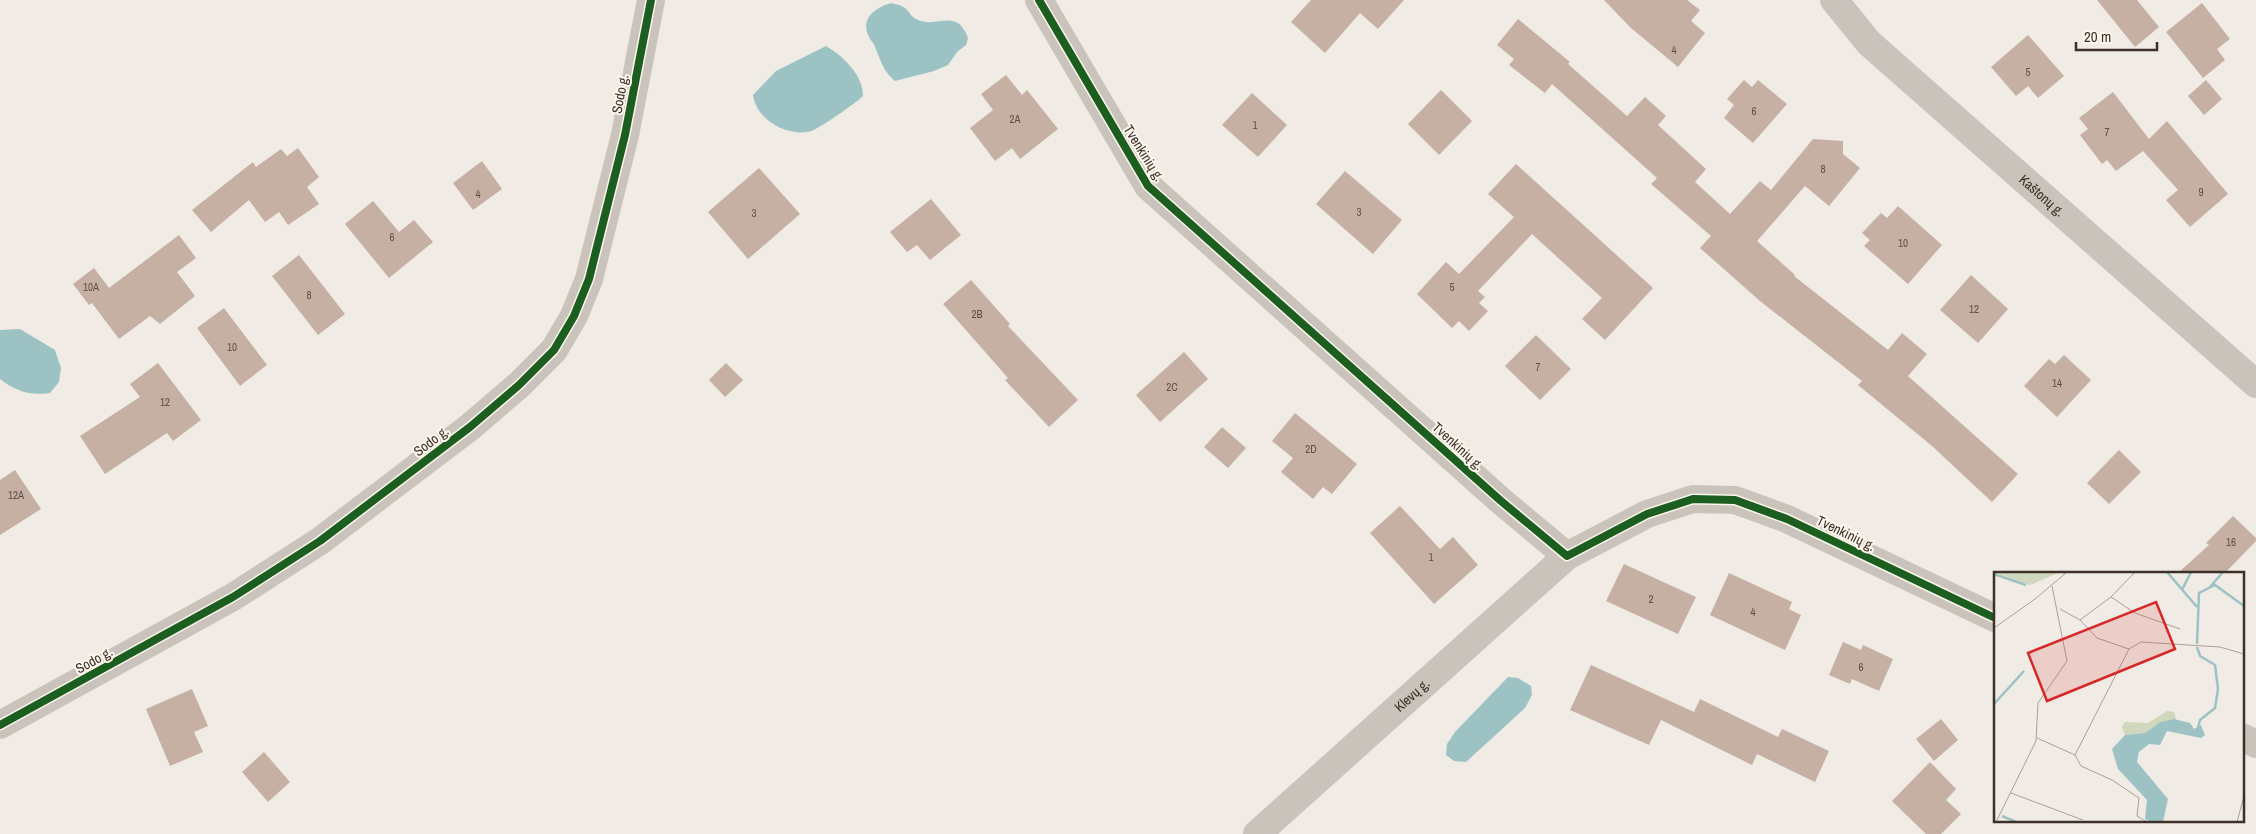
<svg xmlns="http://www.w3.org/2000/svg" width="2256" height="834" font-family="'Archivo Narrow',sans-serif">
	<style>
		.water { fill: #9dc2c4 }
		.building { fill: #c6b0a3 }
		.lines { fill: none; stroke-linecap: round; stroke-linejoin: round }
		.minor { stroke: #cac3bc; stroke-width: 28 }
		.cycleway-casing { stroke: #fcf6ec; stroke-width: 11 }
		.cycleway { stroke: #1b5e20; stroke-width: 8 }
		.labels { text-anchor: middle; stroke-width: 4; stroke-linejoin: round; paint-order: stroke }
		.number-label { font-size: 11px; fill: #5e5048 }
		.street-label { font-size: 14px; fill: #3c3029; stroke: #fcf6ec }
		.inset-river { fill: none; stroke: #9dc2c4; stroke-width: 2.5 }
		.inset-road { fill: none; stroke: #a8a099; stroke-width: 1 }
		.view { fill: #d62828; fill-opacity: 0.15; stroke: #d62828; stroke-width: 2.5 }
		.inset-edge { fill: none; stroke: #3c3029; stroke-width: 2.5 }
	</style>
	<rect width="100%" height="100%" fill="#f0ebe4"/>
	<g class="water">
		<path d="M891 3C895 4 901 5 905 8 909 11 911 17 916 19 937 30 956 6 968 38L966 45 957 52 948 65 934 71 895 81C883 71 881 61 875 47 874 43 871 41 869 37 860 18 875 8 891 3Z"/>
		<path d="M826 46C843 56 863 75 863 96 856 103 820 128 811 131 787 138 756 119 753 95L776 71Z"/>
		<path d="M20 329 55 350 61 368 59 382 50 393C29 396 16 391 0 379V330Z"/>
		<polygon points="1508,677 1518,678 1531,686 1532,695 1525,708 1466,762 1454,761 1446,755 1447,744 1455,732"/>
	</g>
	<g class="building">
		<polygon points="1311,0 1404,0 1378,29 1360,13 1325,53 1291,22"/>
		<polygon points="1604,0 1687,0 1700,10 1691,21 1705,33 1678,67 1631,28"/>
		<polygon points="2097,0 2137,0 2159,27 2135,47"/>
		<polygon points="2202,3 2230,39 2217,49 2225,60 2203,78 2166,32"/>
		<polygon points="1518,19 1570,62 1568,64 1627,116 1645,97 1666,116 1658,125 1706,169 1695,182 1730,214 1760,181 1771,190 1813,139 1843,141 1843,154 1860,168 1829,206 1805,186 1757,241 1795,275 1794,276 1888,350 1902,333 1927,354 1908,376 2018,474 1992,502 1932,446 1858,385 1862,381 1760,301 1700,248 1711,236 1651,184 1657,178 1552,84 1545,93 1509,65 1514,59 1497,45"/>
		<polygon points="2028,35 2064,76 2038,98 2028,86 2016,96 1991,67"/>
		<polygon points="1006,75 1022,95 1027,90 1058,129 1020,159 1012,148 995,161 970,128 993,110 981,94"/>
		<polygon points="1744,80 1752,87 1758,80 1787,104 1753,143 1724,118 1734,105 1727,99"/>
		<polygon points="2206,80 2222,99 2204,115 2188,96"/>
		<polygon points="1441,90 1472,121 1439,155 1408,124"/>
		<polygon points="2113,92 2149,139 2167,121 2228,194 2190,227 2166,200 2178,190 2143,151 2116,171 2107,160 2102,164 2080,135 2088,129 2079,118"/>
		<polygon points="1252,93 1287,125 1258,157 1222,125"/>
		<polygon points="298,148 319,177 307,187 319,204 288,225 279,212 265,222 249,200 211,232 192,210 253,162 256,167 281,149 287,156"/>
		<polygon points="482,161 502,189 473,210 453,183"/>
		<polygon points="1516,164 1653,288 1605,340 1582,319 1602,298 1532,234 1478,291 1485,297 1479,303 1488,311 1469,331 1459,321 1452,328 1417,294 1446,262 1459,274 1514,217 1488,194"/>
		<polygon points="759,168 800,214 748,259 708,212"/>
		<polygon points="1345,171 1402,220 1373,254 1316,204"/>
		<polygon points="931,199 961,235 930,260 917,245 907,252 890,232"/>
		<polygon points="373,201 399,232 414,220 433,242 389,278 345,224"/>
		<polygon points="1898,206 1942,245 1908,284 1864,246 1870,240 1862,233 1881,213 1887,218"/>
		<polygon points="179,235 196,258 177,272 195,296 160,324 150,316 119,339 92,303 89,305 73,284 94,268 109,288"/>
		<polygon points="299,255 345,314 318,335 272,276"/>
		<polygon points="1971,275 2008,309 1978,343 1940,310"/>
		<polygon points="971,280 1010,324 1008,326 1078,400 1049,427 1005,380 1008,378 943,304"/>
		<polygon points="224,308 267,365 240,386 197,328"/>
		<polygon points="1536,335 1571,369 1540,400 1505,366"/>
		<polygon points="1184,352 1208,379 1160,422 1136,395"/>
		<polygon points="2064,355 2091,380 2057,417 2024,386 2049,359 2055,364"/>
		<polygon points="158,363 201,420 173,441 167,433 105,474 80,436 140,397 130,384"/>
		<polygon points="726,363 743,380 725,397 709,380"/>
		<polygon points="1295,413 1357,464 1332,494 1323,487 1313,499 1281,472 1293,458 1272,441"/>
		<polygon points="1222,427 1246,448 1228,468 1204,447"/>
		<polygon points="2119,450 2141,472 2109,504 2087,483"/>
		<polygon points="15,470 41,509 0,535 0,480"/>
		<polygon points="1400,506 1440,549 1453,537 1478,565 1434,604 1370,533"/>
		<polygon points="2233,516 2256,538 2256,541 2225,573 2178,573 2209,545 2206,543"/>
		<polygon points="1624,564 1696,597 1678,634 1606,601"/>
		<polygon points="1729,573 1792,602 1789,609 1801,615 1785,650 1710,615"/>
		<polygon points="1843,642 1861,650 1863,645 1893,659 1879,691 1852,679 1850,684 1829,675"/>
		<polygon points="1591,665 1694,712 1700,699 1778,737 1782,729 1829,751 1815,782 1757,754 1752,765 1661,720 1649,745 1570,710"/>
		<polygon points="192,689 208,726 194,732 203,752 170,766 146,709"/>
		<polygon points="1941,719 1958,740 1934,761 1916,739"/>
		<polygon points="264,752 290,782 268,802 242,772"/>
		<polygon points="1930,762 1956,789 1946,800 1961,814 1941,834 1926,834 1892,801"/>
	</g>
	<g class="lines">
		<g class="minor">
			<polyline points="1039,0 1148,186 1501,501 1567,556 1647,514 1693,499 1735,500 1787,519 1995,618"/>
			<path id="s1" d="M1834 0 1869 43 2256 384"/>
			<polyline points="0,725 233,597 320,541 470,427 519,385 554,350 574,316 589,279 625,135 651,0"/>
			<polyline points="2242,737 2256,744"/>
			<path id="s2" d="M1257 834 1567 556"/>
		</g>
		<g class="cycleway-casing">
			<g id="cycleway">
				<polyline points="1039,0 1148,186 1501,501 1567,556 1647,514 1693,499 1735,500 1787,519 1995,618"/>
				<polyline points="0,725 233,597 320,541 470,427 519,385 554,350 574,316 589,279 625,135 651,0"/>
			</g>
		</g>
		<use href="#cycleway" class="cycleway"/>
	</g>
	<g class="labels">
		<g class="number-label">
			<text x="1674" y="54">4</text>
			<text x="2028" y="76">5</text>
			<text x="1754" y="115">6</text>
			<text x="1015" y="123">2A</text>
			<text x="1255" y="129">1</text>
			<text x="2107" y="136">7</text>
			<text x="1823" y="173">8</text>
			<text x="2201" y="196">9</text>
			<text x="478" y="198">4</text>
			<text x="1359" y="216">3</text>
			<text x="754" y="217">3</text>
			<text x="392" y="241">6</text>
			<text x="1903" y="247">10</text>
			<text x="91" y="291">10A</text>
			<text x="1452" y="291">5</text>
			<text x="309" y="299">8</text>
			<text x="1974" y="313">12</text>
			<text x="977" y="318">2B</text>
			<text x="232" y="351">10</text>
			<text x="1538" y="371">7</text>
			<text x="2057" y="387">14</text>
			<text x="1172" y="391">2C</text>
			<text x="165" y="406">12</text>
			<text x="1311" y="453">2D</text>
			<text x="16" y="499">12A</text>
			<text x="2231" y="546">16</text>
			<text x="1431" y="561">1</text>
			<text x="1651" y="603">2</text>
			<text x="1753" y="616">4</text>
			<text x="1861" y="671">6</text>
		</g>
		<g class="street-label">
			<text transform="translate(620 94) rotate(-79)" y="5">Sodo g.</text>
			<text transform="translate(1144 153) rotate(58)" y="5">Tvenkinių g.</text>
			<text dy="5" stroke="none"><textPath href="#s1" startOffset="286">Kaštonų g.</textPath></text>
			<text transform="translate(431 441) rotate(-37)" y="5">Sodo g.</text>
			<text transform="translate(1458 446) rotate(42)" y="5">Tvenkinių g.</text>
			<text transform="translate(1846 533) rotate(26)" y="5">Tvenkinių g.</text>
			<text transform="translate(94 660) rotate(-29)" y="5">Sodo g.</text>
			<text dy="5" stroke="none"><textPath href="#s2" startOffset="208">Klevų g.</textPath></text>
		</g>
	</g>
	<g transform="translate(1994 572)">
		<rect width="250" height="250" fill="#f0ebe4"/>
		<path d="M0 0H66L36 13ZM173 139 180 140 182 147 166 150 151 161 131 163 128 155 131 150 154 151Z" fill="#d0d7bc"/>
		<path d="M180 147 196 151 200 157 207 153 211 163 207 166 173 159 166 173 155 172 145 180 143 190 174 227 169 250H157L151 247 153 228 124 197 118 177 131 163 151 161 166 150Z" fill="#9dc2c4"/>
		<path class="inset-river" d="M173 0 203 35M0 2 32 13M216 15 229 0M188 18 197 0M203 72 205 21 221 13 250 34M203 75 206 84 221 93 224 117 221 136 206 148 204 155M0 132 30 99M8 244 22 250"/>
		<path class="inset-road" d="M117 25 141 41 186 57M66 37 86 48 117 25 141 0M86 48 103 66 135 77 147 70 226 75 250 82M0 56 41 27 73 0M43 166 81 183M81 183 135 77M81 183 87 194 118 208 145 226 143 244 153 250M17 221 89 248M2 250 42 169 44 131 73 89 58 14M243 250 250 224"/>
		<path class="view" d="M162 30 181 77 53 129 34 81Z"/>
		<rect width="250" height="250" class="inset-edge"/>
	</g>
	<path d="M2076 42v8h81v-8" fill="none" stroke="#3c3029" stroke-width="2.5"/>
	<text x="2084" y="42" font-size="15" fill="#3c3029" stroke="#fcf6ec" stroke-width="4" paint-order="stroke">20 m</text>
</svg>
